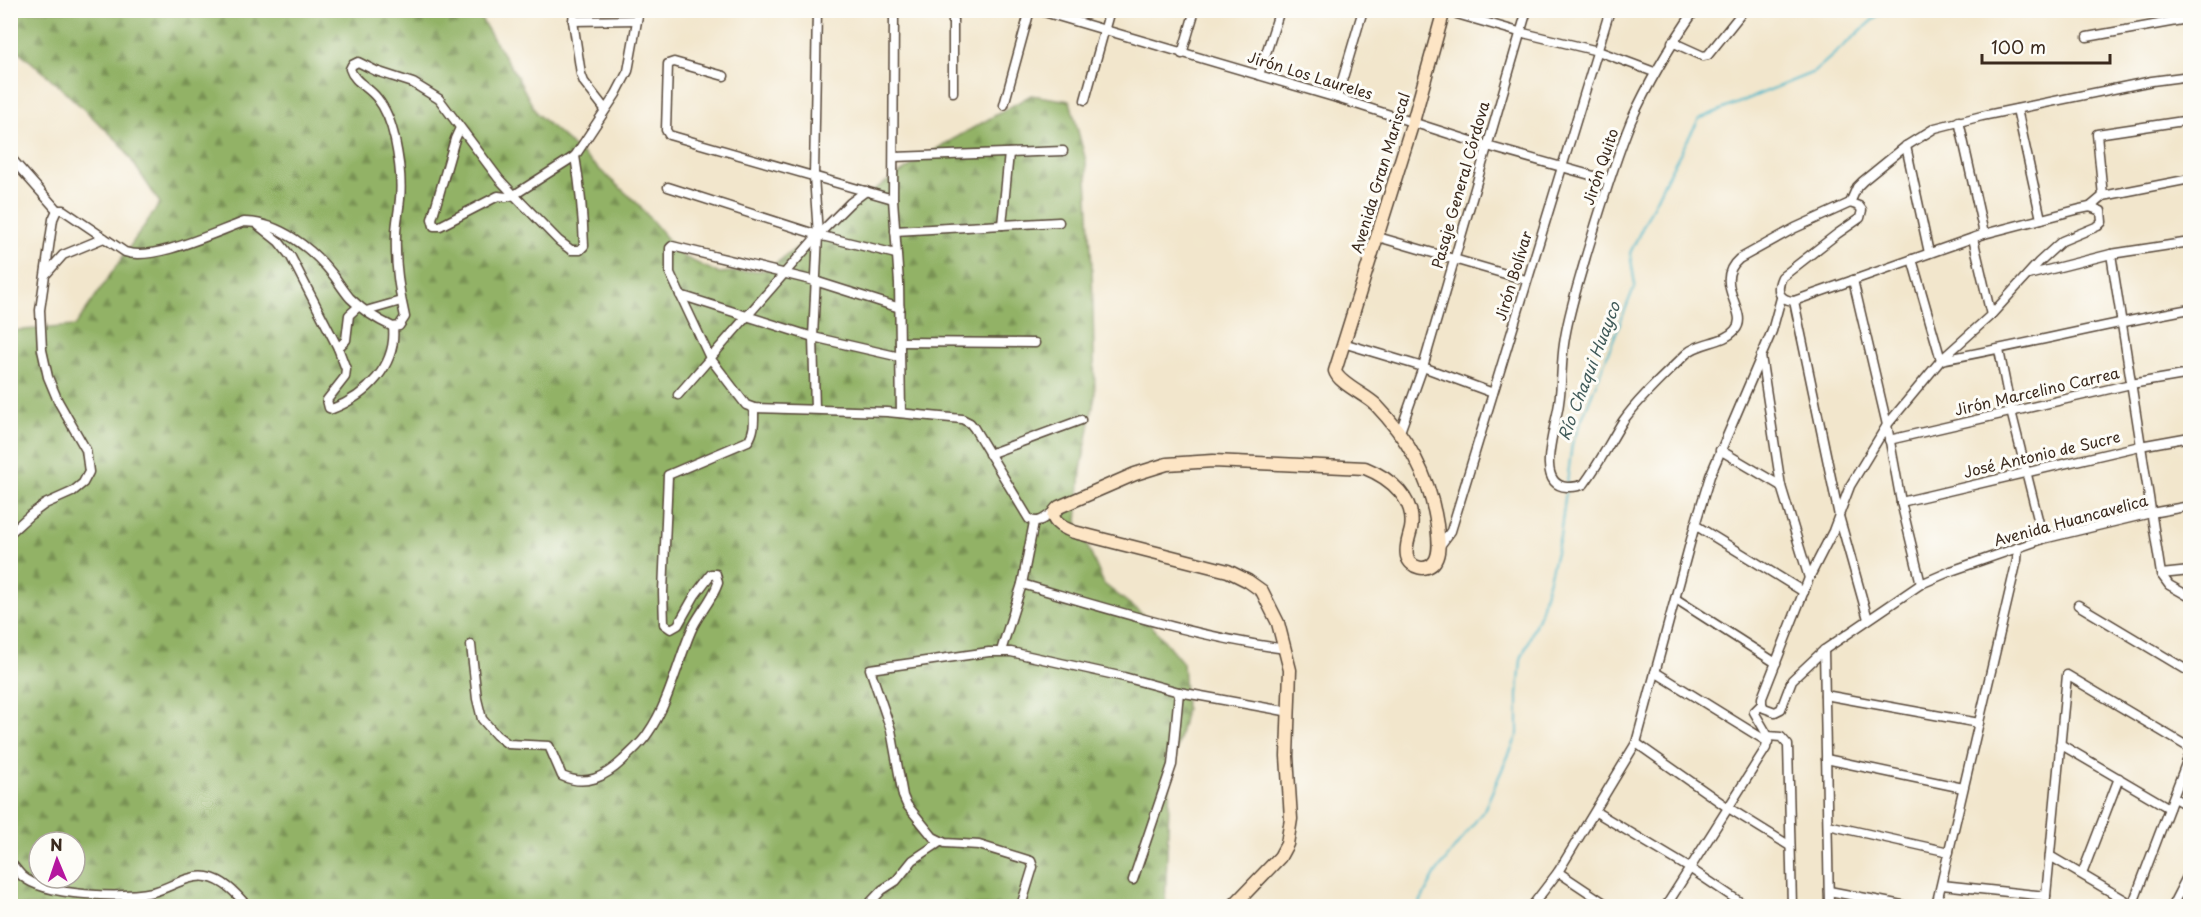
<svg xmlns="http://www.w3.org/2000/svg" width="2201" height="917" font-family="'Playpen Sans',sans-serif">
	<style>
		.forest { fill: url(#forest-firs); stroke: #666e42; stroke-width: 1.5; fill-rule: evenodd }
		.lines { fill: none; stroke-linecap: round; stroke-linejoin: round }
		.stream { stroke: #4db7ca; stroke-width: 2 }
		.street-casing { stroke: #564638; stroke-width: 11 }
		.secondary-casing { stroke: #564638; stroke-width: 15 }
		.street { stroke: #fff; stroke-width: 8 }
		.secondary { stroke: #fde5c5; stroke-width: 12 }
		.labels { text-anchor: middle; stroke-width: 6; stroke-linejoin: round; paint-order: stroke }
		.street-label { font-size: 15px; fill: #3b2a1e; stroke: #fdfcf7 }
		.water-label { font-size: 16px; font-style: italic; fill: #415b5a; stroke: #fdfcf7 }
	</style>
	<defs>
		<pattern id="forest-firs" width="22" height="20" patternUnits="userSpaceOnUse" patternTransform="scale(1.5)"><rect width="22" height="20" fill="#92b266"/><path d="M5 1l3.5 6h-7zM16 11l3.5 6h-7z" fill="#789153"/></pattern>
	</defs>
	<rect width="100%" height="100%" fill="#fdfcf7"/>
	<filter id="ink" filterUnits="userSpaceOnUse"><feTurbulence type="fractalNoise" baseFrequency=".0167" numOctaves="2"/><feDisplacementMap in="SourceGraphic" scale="12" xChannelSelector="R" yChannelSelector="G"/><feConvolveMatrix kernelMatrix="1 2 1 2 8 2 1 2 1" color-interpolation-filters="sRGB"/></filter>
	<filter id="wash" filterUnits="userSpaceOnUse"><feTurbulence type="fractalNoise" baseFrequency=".008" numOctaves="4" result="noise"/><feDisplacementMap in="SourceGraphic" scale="24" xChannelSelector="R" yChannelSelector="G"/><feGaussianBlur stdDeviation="1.35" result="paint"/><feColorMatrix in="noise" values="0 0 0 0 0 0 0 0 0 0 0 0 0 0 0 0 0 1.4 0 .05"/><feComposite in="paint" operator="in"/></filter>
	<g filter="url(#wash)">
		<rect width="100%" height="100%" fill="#f2e6cc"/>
		<path class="forest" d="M11 11H476L516 75 537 114 636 202 682 256 718 273 767 270 872 191 943 145 1031 95 1070 101 1086 161 1092 267 1095 396 1081 470 1077 522 1104 584 1141 613 1183 663 1186 709 1170 778 1165 906H11L10 331 75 326 160 203 120 143 48 76 11 45ZM39 842H75V878H39Z"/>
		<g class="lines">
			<polyline class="stream" points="1418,906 1436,873 1484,810 1518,734 1518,695 1521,659 1540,613 1560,537 1572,444 1635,285 1630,253 1667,177 1699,119 1814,72 1877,16 1886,10"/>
		</g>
	</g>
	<g filter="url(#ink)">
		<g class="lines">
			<g class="street-casing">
				<g id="street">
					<polyline points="574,10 573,21 581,74 584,82 605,109"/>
					<polyline points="894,10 893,199 899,283 901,413"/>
					<polyline points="1037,10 1337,98 1487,146 1608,180"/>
					<polyline points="1443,10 1519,32 1598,51 1654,72"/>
					<path d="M1695 10C1670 46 1649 81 1631 121 1613 165 1600 210 1586 256 1578 285 1568 314 1564 344 1561 364 1562 384 1559 403 1557 424 1533 485 1567 487 1574 487 1578 487 1584 484 1599 464 1610 442 1623 421 1640 397 1665 375 1686 354 1700 341 1723 344 1735 330 1751 313 1711 283 1739 259L1795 228 1850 203 1859 206 1862 210 1860 218 1837 234 1782 277C1776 290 1778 300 1794 301L1984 234 2080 209 2090 207 2101 211 2102 222 2098 226 2062 241 2039 262 1991 315 1941 360 1887 425 1850 486 1833 531 1809 578 1762 698V704L1764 708 1775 712 1781 709 1792 680 1824 650 1921 584 1951 571 2043 539 2151 513 2190 506"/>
					<polyline points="573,21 637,20"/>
					<polyline points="2087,37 2187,19 2190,20"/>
					<polyline points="1672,42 1703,56 1708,55 1744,10"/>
					<polyline points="1182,54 1195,10"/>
					<polyline points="1259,75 1280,10"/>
					<polyline points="724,76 674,62 668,64 666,130 669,135 893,199"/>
					<polyline points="953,92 953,10"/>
					<polyline points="1337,98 1363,10"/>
					<polyline points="1085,100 1110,10"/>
					<polyline points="1004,105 1030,10"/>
					<polyline points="2017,109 2041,219"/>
					<polyline points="1959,121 1984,234"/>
					<polyline points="460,128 455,139 432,219 434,226 440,226 498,196 506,197 514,195 575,156 616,94 628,71 639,10"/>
					<polyline points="1906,146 1929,253"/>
					<polyline points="10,157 57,210"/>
					<polyline points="894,157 1063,151"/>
					<polyline points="668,187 818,235 896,254"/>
					<polyline points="2103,196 2097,134 2190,120"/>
					<polyline points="1850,203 1857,187 1863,181 1906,146 1935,128 1982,116 2152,81 2190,76"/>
					<polyline points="2090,207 2103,196 2190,179"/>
					<polyline points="1002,225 1009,153"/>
					<path d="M259 226 279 242 291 257 338 348 346 369 345 377 327 400 329 408 332 409C366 396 397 366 393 327"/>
					<polyline points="895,231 1059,222"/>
					<polyline points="1378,237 1526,280"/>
					<polyline points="1973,238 1991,315"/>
					<polyline points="2111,254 2161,574 2169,585 2190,597"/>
					<path d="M1912 259 1941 360C2024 345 2107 324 2190 309"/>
					<polyline points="47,273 63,255 104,238"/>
					<polyline points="2028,275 2111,254 2190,242"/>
					<polyline points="1853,280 1887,425 1901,502 1921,584"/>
					<polyline points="680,295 813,337 900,357"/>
					<polyline points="1794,301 1839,516 1868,619"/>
					<path d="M900 308 815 281 672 246 670 248V273L710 358 746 405 754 408 887 412 962 419 970 423 974 428 1029 519C1039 525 1046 517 1054 511"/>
					<polyline points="366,311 401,301"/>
					<polyline points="900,342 1035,343"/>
					<polyline points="1343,343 1423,367 1493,393"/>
					<polyline points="338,348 346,340 349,315 359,306"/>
					<polyline points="1999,350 2011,411 2043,539"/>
					<polyline points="1761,356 1781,486 1809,578"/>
					<polyline points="678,395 818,235 850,203 866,191"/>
					<polyline points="815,409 813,337 818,235 814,176 817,10"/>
					<polyline points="1400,432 1423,367 1527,10"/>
					<polyline points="1889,440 2131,384 2190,374"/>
					<polyline points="1720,450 1781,486"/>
					<polyline points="989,454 1081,420"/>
					<polyline points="1901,502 2140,446 2190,437"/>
					<polyline points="1695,525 1804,592"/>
					<path d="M10 533 30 515 45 504 72 492 83 483 89 472 86 450 58 401 48 377 42 350 40 310 53 219 57 210H63L125 252C153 262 215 232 244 222 279 222 313 249 334 276 339 283 344 291 350 298 362 310 378 320 393 327L399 326 405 317C399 291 395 262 396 235 396 223 399 211 400 199 402 180 399 159 395 140 392 126 386 109 377 98 369 87 354 82 350 69L352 65 358 62 376 71 413 83 439 99 499 179 514 195 559 241 571 250H580L584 246C583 216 580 186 575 156"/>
					<polyline points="1439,547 1451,531 1610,10"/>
					<polyline points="2161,574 2190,571"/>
					<path d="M1022 584C1109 609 1196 637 1286 649"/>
					<polyline points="1676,599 1776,663"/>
					<polyline points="2078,605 2190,672"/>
					<path d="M471 645 477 699 482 719 496 735 508 744 549 746 562 776C586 787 605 777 623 760 632 751 642 743 648 733 669 703 677 664 691 631 698 614 712 601 718 583L716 574H711L695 595 678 625 671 629 664 624 663 592 668 475 748 441C755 432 754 420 754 408"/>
					<polyline points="1824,650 1829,906"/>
					<polyline points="1001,651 1022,584 1034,522"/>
					<polyline points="1655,672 1768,742"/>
					<polyline points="1825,695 1979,723"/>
					<polyline points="1768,736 1781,737 1788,745 1792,906"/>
					<polyline points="1636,743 1727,807 1790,846"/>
					<polyline points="2060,744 2169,808"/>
					<polyline points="1826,759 1963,788"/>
					<polyline points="2174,798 2190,807"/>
					<polyline points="1596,812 1691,869 1746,906"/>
					<polyline points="1828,825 1949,852"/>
					<polyline points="2050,856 2135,906"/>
					<path d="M10 862C14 866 18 872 22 876 46 897 123 898 153 892 170 888 188 874 207 877 224 880 236 893 247 906"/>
					<polyline points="1558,872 1609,906"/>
					<polyline points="2082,874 2119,778"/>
					<polyline points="1133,880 1172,765 1179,692"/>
					<polyline points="1942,885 2046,896"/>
					<polyline points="1829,891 1907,906"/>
					<polyline points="867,906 882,890 896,881 913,860 940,842"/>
					<polyline points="1021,906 1033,867 1031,861 979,845 945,843 933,837 907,805 903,796 891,730 870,669 989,652 1011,652 1124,677 1179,692 1290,712"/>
					<polyline points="1532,906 1558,872 1636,743 1695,525 1710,476 1772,331 1781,298"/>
					<polyline points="1666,906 1766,748 1768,736 1754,712 1762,704"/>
					<polyline points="1936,906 2017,560 2018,547"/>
					<polyline points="2045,906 2067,675 2190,748"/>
					<polyline points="2132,906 2190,753"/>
					<polyline points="2172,906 2190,871"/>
				</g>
			</g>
			<g class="secondary-casing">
				<path id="secondary" d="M1233 906 1280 857 1287 844 1291 819 1287 756 1290 670 1278 623 1262 591 1248 581 1228 571 1074 532C1063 528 1044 519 1059 507L1135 474 1167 464 1213 461 1365 468C1390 478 1416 499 1411 529 1409 538 1405 546 1407 556 1410 568 1427 573 1435 561 1441 551 1438 536 1437 525 1430 478 1409 439 1376 405 1366 395 1338 383 1335 371L1413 122 1444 10"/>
			</g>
			<use href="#street" class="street"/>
			<use href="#secondary" class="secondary"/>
		</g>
	</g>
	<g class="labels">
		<g class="street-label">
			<text transform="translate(1310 76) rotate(17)" y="5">Jirón Los Laureles</text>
			<text transform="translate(1601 167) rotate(-71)" y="5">Jirón Quito</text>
			<text transform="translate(1381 173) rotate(-73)" y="5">Avenida Gran Mariscal</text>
			<text transform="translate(1461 185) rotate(-74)" y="5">Pasaje General Córdova</text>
			<text transform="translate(1514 276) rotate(-73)" y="5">Jirón Bolívar</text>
			<text transform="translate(2037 392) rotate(-13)" y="5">Jirón Marcelino Carrea</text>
			<text transform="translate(2042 455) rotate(-13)" y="5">José Antonio de Sucre</text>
			<text transform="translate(2071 521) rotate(-15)" y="5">Avenida Huancavelica</text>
		</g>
		<g class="water-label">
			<text transform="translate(1589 371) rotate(-69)" y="6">Río Chaqui Huayco</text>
		</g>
	</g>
	<rect width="2201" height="917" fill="none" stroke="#fdfcf7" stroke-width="36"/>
	<g transform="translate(57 860) rotate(358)"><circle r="28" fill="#fdfcf7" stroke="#afa8a0" stroke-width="1.5"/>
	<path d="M0-4.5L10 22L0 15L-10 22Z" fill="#b5179e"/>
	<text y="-9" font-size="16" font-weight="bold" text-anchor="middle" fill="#3b2a1e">N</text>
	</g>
	<path d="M1982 54v9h128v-9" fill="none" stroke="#3b2a1e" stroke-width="3"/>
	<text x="1991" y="54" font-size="18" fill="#3b2a1e" stroke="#fdfcf7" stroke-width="4.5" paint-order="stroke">100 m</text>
</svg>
